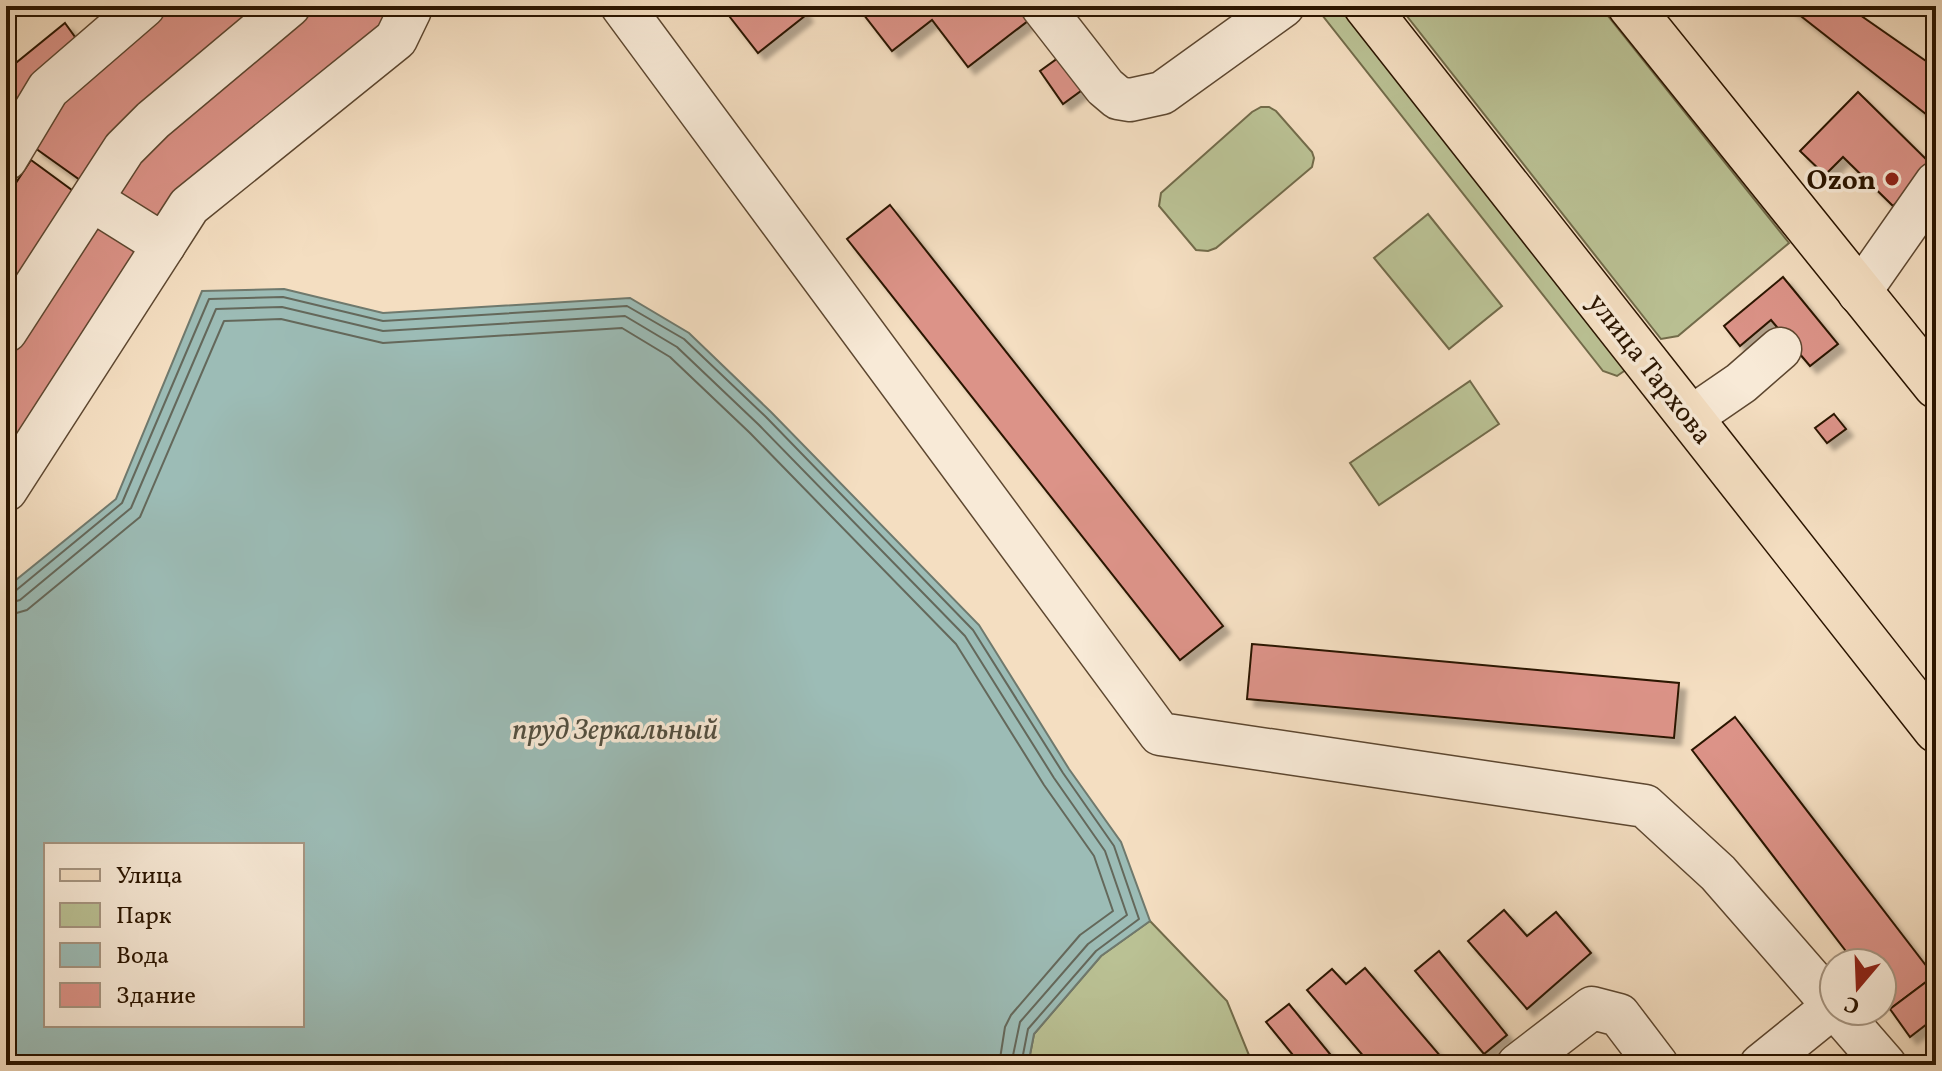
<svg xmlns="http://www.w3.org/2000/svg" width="1942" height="1071" font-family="Vollkorn,serif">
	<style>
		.green { fill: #bac194; stroke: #726b4a; stroke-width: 2 }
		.water { fill: #9cbcb6; stroke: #6f796d; stroke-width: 2; fill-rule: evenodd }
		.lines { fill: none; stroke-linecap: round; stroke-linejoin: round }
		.shore { stroke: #64685b; stroke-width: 2 }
		.building { fill: #dc9388; stroke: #2b1500; stroke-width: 2; filter: url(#shadow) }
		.minor-casing { stroke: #5d4730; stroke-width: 45 }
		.major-casing { stroke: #2b1500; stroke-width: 47 }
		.minor { stroke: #f8ead7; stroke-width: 42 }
		.major { stroke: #f4dec1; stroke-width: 44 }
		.poi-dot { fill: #8f2418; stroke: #f8ead7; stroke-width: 3 }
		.labels { text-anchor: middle; stroke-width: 7; stroke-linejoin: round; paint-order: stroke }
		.poi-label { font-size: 28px; font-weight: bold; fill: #2b1500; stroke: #f8ead7; text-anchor: end }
		.street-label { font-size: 28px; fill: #2b1500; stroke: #f8ead7 }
		.water-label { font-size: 30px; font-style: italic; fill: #534f40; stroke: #f8ead7 }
	</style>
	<defs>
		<filter id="shadow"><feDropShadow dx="7" dy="7" stdDeviation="2" flood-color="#0004"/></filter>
	</defs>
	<rect width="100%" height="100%" fill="#f4dec1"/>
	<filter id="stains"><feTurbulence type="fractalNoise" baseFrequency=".0025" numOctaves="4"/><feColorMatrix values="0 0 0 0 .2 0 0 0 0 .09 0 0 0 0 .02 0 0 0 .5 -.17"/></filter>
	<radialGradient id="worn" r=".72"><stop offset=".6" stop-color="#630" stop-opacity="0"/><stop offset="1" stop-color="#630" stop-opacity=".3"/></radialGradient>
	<g class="green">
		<polygon points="1315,6 1339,6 1627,369 1617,376 1603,371"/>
		<polygon points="1399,6 1600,6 1789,243 1678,336 1661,339"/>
		<polygon points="1261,107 1269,107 1276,111 1312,152 1314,158 1312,167 1216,248 1208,251 1196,250 1159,206 1161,193 1252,112"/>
		<polygon points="1428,214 1502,306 1449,349 1374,258"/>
		<polygon points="1470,381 1499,424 1379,505 1350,463"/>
		<polygon points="1150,921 1227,1001 1253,1065 1028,1065 1034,1034 1101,956"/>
	</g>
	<path class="water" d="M284 289 383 313 630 298 689 333 771 412 979 625 1069 769 1121 842 1150 921 1101 956 1034 1034 1028 1065H6V588L116 499 202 291ZM46 845H302V1025H46Z"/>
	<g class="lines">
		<g class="shore">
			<polyline points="6,594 14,592 122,503 209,299 283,297 383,321 627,306 684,339 766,417 973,630 1063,773 1114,846 1139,919 1096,951 1028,1029 1021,1065"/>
			<polyline points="6,604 20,600 131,508 216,309 282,307 383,331 625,316 677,347 759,425 965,636 1054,778 1105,851 1127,915 1088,944 1020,1022 1011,1065"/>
			<polyline points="6,616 27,610 140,517 224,321 281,319 383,343 622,328 670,357 750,433 956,644 1044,785 1094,856 1113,911 1080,935 1011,1015 1005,1027 999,1065"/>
		</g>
	</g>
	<g class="building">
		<polygon points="91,6 121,6 103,20"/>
		<polygon points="173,6 270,6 87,185 35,148 71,92"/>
		<polygon points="314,6 381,6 392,21 160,229 109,195 139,153"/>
		<polygon points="734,6 800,6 806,15 758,53 726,12"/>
		<polygon points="857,6 1030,6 1037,14 968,67 932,20 892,51"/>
		<polygon points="1788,6 1847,6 1936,68 1936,122"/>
		<polygon points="65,23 80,44 6,124 6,71"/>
		<polygon points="1065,53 1089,85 1063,104 1040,71"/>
		<polygon points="1858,92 1933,166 1893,206 1843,157 1825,175 1800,151"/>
		<polygon points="31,160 80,196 6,308 6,198"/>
		<polygon points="890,205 1223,626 1180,660 847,239"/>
		<polygon points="98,224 147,257 6,465 6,361"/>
		<polygon points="1783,277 1838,344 1810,366 1771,320 1740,346 1724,326"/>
		<polygon points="1834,414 1846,429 1827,443 1815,428"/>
		<polygon points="1252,644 1679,683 1674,738 1247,699"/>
		<polygon points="1735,717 1934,976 1890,1009 1882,998 1882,963 1855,963 1692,750"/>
		<polygon points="1504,910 1527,936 1556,912 1591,953 1527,1009 1468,941"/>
		<polygon points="1439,951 1507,1035 1484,1054 1415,971"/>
		<polygon points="1365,968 1448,1065 1371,1065 1307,990 1332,969 1346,984"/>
		<polygon points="1934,976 1936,979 1936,1017 1910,1037 1890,1009"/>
		<polygon points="1289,1004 1339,1065 1301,1065 1266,1022"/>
	</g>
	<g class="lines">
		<g class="minor-casing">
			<g id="minor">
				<polyline points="622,6 1160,734 1645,806 1718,873 1834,1006 1761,1065"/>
				<polyline points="1042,6 1105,87 1118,98 1130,100 1162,93 1283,6"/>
				<polyline points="6,159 48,89 144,6"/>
				<polyline points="92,200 164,245 189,206 396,39 410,10 409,6"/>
				<polyline points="1859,293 1936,183"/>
				<polyline points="6,331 124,149 153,120 289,6"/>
				<polyline points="1690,418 1741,383 1780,349"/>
				<polyline points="6,490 164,245"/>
				<polyline points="1838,1011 1885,1065"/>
				<polyline points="1518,1065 1592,1008 1619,1015 1657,1065"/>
			</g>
		</g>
		<g class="major-casing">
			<g id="major">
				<polyline points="1366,6 1936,730"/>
				<polyline points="1630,6 1936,386"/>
			</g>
		</g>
		<use href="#minor" class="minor"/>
		<use href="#major" class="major"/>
	</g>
	<circle class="poi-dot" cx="1892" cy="179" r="8"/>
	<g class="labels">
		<g class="poi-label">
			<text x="1876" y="189">Ozon</text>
		</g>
		<g class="street-label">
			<text transform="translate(1651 368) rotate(52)" y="10">улица Тархова</text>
		</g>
		<g class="water-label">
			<text x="615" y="739">пруд Зеркальный</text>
		</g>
	</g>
	<rect width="1942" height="1071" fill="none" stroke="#f4dec1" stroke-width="32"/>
	<rect x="8" y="8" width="1926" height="1055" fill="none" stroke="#2b1500" stroke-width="4"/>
	<rect x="16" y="16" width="1910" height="1039" fill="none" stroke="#2b1500" stroke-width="2"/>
	<rect x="44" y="843" width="260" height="184" fill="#f8ead7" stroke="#a69581" stroke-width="2"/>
	<rect x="60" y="869" width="40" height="12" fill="#f4dec1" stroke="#a69581" stroke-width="2"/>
	<text x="116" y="883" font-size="24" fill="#2b1500">Улица</text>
	<rect x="60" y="903" width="40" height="24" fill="#bac194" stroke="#a69581" stroke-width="2"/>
	<text x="116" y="923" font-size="24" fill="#2b1500">Парк</text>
	<rect x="60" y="943" width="40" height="24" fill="#9cbcb6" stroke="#a69581" stroke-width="2"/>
	<text x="116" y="963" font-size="24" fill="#2b1500">Вода</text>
	<rect x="60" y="983" width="40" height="24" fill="#dc9388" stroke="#a69581" stroke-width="2"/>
	<text x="116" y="1003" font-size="24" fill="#2b1500">Здание</text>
	<g transform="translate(1858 987) rotate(199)"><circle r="38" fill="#f8ead7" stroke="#a69581" stroke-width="2"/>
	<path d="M0-6L14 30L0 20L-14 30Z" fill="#8f2418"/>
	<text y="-12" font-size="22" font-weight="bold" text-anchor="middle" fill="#2b1500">С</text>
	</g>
	<rect width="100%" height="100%" filter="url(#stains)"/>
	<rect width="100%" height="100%" fill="url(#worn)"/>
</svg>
